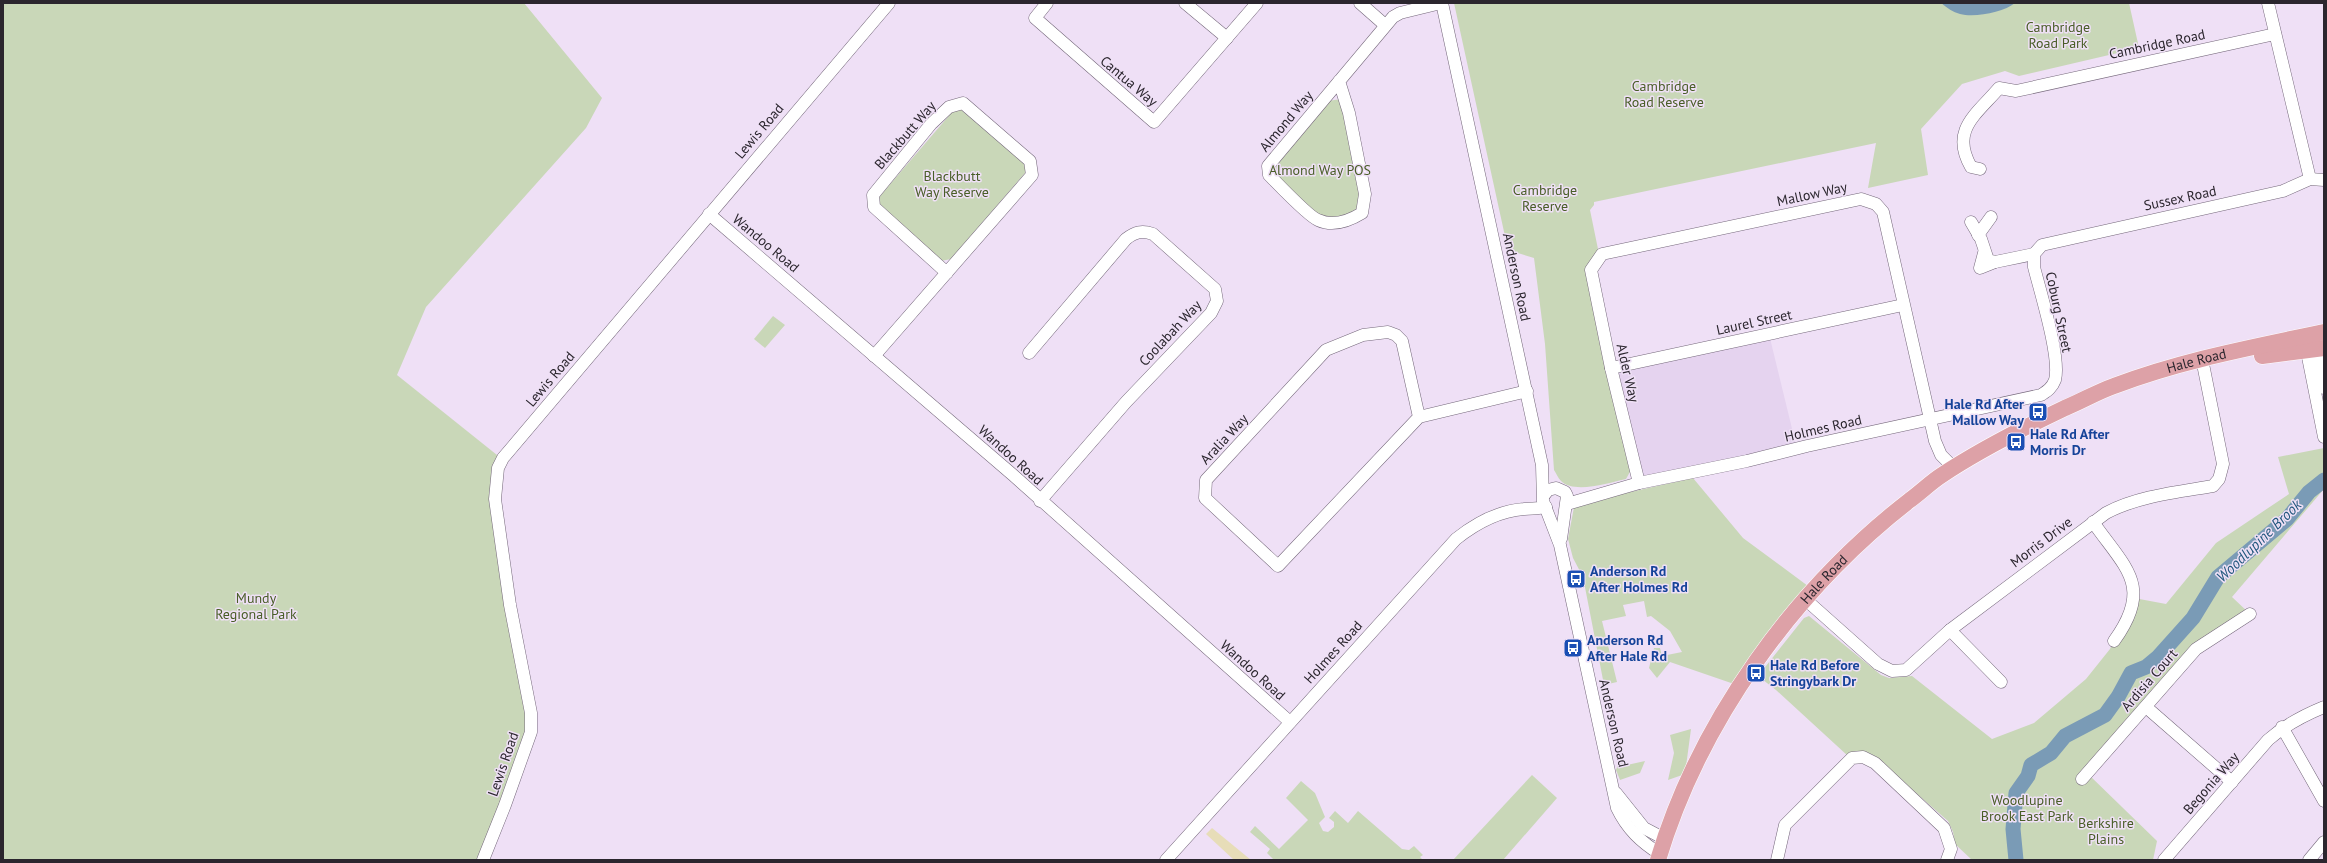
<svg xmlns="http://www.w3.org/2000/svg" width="2327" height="863" font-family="'PT Sans',sans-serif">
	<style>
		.built { fill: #e5d3ef }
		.green { fill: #c9d7b8 }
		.sand { fill: #e7ddb8 }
		.water { fill: #7a9bb6 }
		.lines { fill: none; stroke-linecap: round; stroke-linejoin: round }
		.river { stroke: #7a9bb6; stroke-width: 15 }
		.minor-casing { stroke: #75687b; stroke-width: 13 }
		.major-casing { stroke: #fff; stroke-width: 17 }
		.minor { stroke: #fff; stroke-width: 12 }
		.major { stroke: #dda1a7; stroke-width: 16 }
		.labels { text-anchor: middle; stroke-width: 3; stroke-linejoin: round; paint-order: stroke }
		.park-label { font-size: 14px; fill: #495e27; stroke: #efe0f6 }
		.street-label { font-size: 14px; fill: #2b262e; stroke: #efe0f6 }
		.transit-label { font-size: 14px; font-weight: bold; fill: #164399; stroke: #efe0f6; text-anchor: start }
		.water-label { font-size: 15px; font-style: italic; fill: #22587e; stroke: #efe0f6 }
	</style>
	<rect width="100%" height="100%" fill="#efe0f6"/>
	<polygon class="built" points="1769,334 1797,449 1639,483 1611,368"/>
	<g class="green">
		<polygon points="3,3 524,3 602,98 586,128 426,307 397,375 497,455 503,458 497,479 531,713 483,860 3,860"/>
		<path d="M1454 3H2129L2139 48 2019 76 2005 71 1962 84 1921 129 1928 175 1868 188 1876 143 1594 202V205L1590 210 1599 254 1588 270 1631 470 1626 479C1609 483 1574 494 1561 481 1558 478 1556 473 1554 470L1545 344 1534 258 1508 250Z"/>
		<polygon points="1341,99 1346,103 1362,213 1317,220 1275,178 1274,165 1328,101"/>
		<polygon points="962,109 1024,163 1026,172 951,259 941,261 879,207 879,197 953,111"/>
		<polygon points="773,316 785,325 765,348 754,339"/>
		<polygon points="2324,448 2324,489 2232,597 2250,614 2196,649 2087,773 2157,841 2153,860 1972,860 1955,844 1953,832 1948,821 1886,767 1848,756 1776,690 1758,676 1804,618 1809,616 1881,675 1889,678 1912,676 1992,739 2034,723 2086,679 2110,649 2134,598 2166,604 2216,543 2289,494 2278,457"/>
		<polygon points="1693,478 1743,538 1808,586 1734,684 1670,662 1657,678 1649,668 1654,648 1660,648 1662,656 1682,652 1670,631 1651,616 1647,617 1644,601 1623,605 1626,616 1602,621 1617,682 1604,685 1583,577 1573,558 1568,539 1574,507 1590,501"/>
		<polygon points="1691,729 1685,774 1668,780 1674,753 1670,735"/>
		<polygon points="1645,761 1640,773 1620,780 1616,770 1619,762 1627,765"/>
		<polygon points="1532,775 1557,798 1503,860 1453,860"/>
		<polygon points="1301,781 1315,793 1325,817 1319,823 1323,831 1328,832 1334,827 1334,822 1329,818 1335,811 1348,823 1358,811 1402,849 1409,850 1414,846 1423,855 1420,857 1423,860 1274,860 1267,853 1270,849 1250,832 1255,826 1279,849 1308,820 1286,798"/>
	</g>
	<polygon class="sand" points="1212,828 1251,860 1234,860 1206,834"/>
	<path class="water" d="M1941 3H2015C2004 12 1975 18 1960 14 1953 12 1947 8 1941 3Z"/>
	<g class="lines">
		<polyline class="river" points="2016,860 2013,829 2016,793 2028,776 2031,765 2051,753 2065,736 2105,715 2118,697 2131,673 2146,667 2158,657 2193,618 2218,577 2287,519 2309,492 2324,480"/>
		<g class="minor-casing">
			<g id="minor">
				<polyline points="1047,3 1035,18 1154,122 1257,3"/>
				<polyline points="1185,3 1227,38"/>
				<polyline points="1360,3 1385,25"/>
				<path d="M1442 3 1542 465 1543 501 1560 545 1617 808C1627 829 1641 842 1660 854"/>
				<polyline points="2268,3 2310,179"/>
				<path d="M1339 81 1349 113 1365 194 1362 213C1349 221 1333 227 1318 220 1309 217 1278 184 1269 175L1268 166 1393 17 1400 13 1441 3"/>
				<path d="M1980 169 1971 167C1950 130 1976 115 1999 88L2016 91 2275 34"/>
				<polyline points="709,214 1013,475 1290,722"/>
				<polyline points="1971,222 1981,239 1988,260 1995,262 2034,254"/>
				<polyline points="1978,235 1991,217"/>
				<polyline points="1984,253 1980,268 1995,262"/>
				<polyline points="2305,342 2324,437"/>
				<polyline points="2316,342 2324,388"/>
				<path d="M1029 353 1126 239C1135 232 1142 230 1153 234L1215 289 1217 301 1211 313 1126 402 1040 501"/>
				<polyline points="874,356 1032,175 1030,161 963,103 949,107 931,124 873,195 874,207 947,273"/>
				<polyline points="1611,368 1903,305"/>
				<polyline points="1419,417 1402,341 1396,335 1388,332 1363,335 1326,350 1206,480 1205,498 1278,566 1419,417 1527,391"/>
				<polyline points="1639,483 1611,368 1591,270 1602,254 1861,199 1876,204 1883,212 1935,441 1941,455 1954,468"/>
				<polyline points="1545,494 1548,490 1556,488 1565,492 1567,496 1561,539"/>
				<path d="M1567 504 1639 483 1747 461 1807 446 2041 395C2047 391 2052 388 2055 380 2061 358 2040 291 2034 267V254L2042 245 2283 191 2310 179 2324 180"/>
				<path d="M2093 522C2125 568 2154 586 2114 641"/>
				<path d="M1805 599 1878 664 1892 671 1906 670 1950 630 2106 513C2138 496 2178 492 2213 486L2219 479 2223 464 2202 359"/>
				<polyline points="1950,630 2001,682"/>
				<polyline points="2146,707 2232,782"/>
				<polyline points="2282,727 2324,801"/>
				<polyline points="2082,779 2196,649 2250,614"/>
				<polyline points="1616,793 1644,828 1665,839"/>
				<polyline points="483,860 505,805 531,732 531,713 510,605 495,499 498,468 503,458 889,3"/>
				<path d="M1166 860 1456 539C1476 523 1498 511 1524 509 1532 508 1538 509 1546 507"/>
				<polyline points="1777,860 1785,825 1852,758 1863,757 1875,763 1944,828 1951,849 1947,860"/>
				<path d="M2164 860 2268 740C2285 725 2302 716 2324 707"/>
				<polyline points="2309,860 2324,842"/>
			</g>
		</g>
		<g class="major-casing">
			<g id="major">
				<polyline points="2262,356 2324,348"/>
				<path id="s1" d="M1658 860C1700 720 1795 589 1910 500 1921 492 1931 482 1942 475 1981 449 2023 428 2065 408 2082 401 2097 392 2114 386 2182 360 2254 347 2324 332"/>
			</g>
		</g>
		<use href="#minor" class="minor"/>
		<use href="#major" class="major"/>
	</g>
	<defs>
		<g id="bus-square" transform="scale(1)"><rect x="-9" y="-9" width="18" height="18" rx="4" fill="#1a4fb4" stroke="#efe0f6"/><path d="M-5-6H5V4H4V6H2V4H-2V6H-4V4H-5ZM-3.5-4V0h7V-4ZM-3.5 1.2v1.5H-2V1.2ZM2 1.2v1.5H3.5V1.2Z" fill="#fff"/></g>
	</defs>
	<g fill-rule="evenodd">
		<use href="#bus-square" x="2038" y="412"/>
		<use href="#bus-square" x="2016" y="442"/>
		<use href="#bus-square" x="1576" y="579"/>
		<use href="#bus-square" x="1573" y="648"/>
		<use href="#bus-square" x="1756" y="673"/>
	</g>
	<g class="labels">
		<g class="park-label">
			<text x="2058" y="32">Cambridge<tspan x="2058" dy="16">Road Park</tspan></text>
			<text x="1664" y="91">Cambridge<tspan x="1664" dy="16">Road Reserve</tspan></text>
			<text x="1320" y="175">Almond Way POS</text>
			<text x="952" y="181">Blackbutt<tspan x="952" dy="16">Way Reserve</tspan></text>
			<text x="1545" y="195">Cambridge<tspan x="1545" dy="16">Reserve</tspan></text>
			<text x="256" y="603">Mundy<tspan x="256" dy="16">Regional Park</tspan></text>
			<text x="2027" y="805">Woodlupine<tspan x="2027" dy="16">Brook East Park</tspan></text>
			<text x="2106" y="828">Berkshire<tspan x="2106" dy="16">Plains</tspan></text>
		</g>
		<g class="street-label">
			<text transform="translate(2157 44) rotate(-12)" y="5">Cambridge Road</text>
			<text transform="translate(1129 81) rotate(40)" y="5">Cantua Way</text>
			<text transform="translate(1286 121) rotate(-50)" y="5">Almond Way</text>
			<text transform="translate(759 131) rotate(-50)" y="5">Lewis Road</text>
			<text transform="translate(905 135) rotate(-49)" y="5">Blackbutt Way</text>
			<text transform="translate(1812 194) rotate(-12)" y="5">Mallow Way</text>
			<text transform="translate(2180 198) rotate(-12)" y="5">Sussex Road</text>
			<text transform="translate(766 243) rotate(40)" y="5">Wandoo Road</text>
			<text transform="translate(1517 277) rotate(78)" y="5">Anderson Road</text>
			<text transform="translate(2059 312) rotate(78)" y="5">Coburg Street</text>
			<text transform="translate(1754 322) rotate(-12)" y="5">Laurel Street</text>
			<text transform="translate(1170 333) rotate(-47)" y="5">Coolabah Way</text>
			<text dy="5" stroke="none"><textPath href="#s1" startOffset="767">Hale Road</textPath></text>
			<text transform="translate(1628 373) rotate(77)" y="5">Alder Way</text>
			<text transform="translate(550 379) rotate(-50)" y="5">Lewis Road</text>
			<text transform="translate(1823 428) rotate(-13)" y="5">Holmes Road</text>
			<text transform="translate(1224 439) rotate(-47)" y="5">Aralia Way</text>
			<text transform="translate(1011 455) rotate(42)" y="5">Wandoo Road</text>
			<text transform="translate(2041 542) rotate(-37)" y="5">Morris Drive</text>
			<text dy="5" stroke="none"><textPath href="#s1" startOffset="329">Hale Road</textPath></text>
			<text transform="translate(1333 652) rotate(-48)" y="5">Holmes Road</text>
			<text transform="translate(1253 670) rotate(42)" y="5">Wandoo Road</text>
			<text transform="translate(2149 680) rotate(-49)" y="5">Ardisia Court</text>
			<text transform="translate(1614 723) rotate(77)" y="5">Anderson Road</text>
			<text transform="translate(503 764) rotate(-71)" y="5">Lewis Road</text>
			<text transform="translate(2211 783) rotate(-49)" y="5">Begonia Way</text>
		</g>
		<g class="transit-label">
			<text x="2024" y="409" text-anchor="end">Hale Rd After<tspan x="2024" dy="16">Mallow Way</tspan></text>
			<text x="2030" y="439">Hale Rd After<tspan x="2030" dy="16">Morris Dr</tspan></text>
			<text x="1590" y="576">Anderson Rd<tspan x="1590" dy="16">After Holmes Rd</tspan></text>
			<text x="1587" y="645">Anderson Rd<tspan x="1587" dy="16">After Hale Rd</tspan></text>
			<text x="1770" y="670">Hale Rd Before<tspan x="1770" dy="16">Stringybark Dr</tspan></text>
		</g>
		<g class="water-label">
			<text transform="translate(2259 541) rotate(-44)" y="5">Woodlupine Brook</text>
		</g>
	</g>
	<rect width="2327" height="863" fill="none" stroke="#2b262e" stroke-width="8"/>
</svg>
